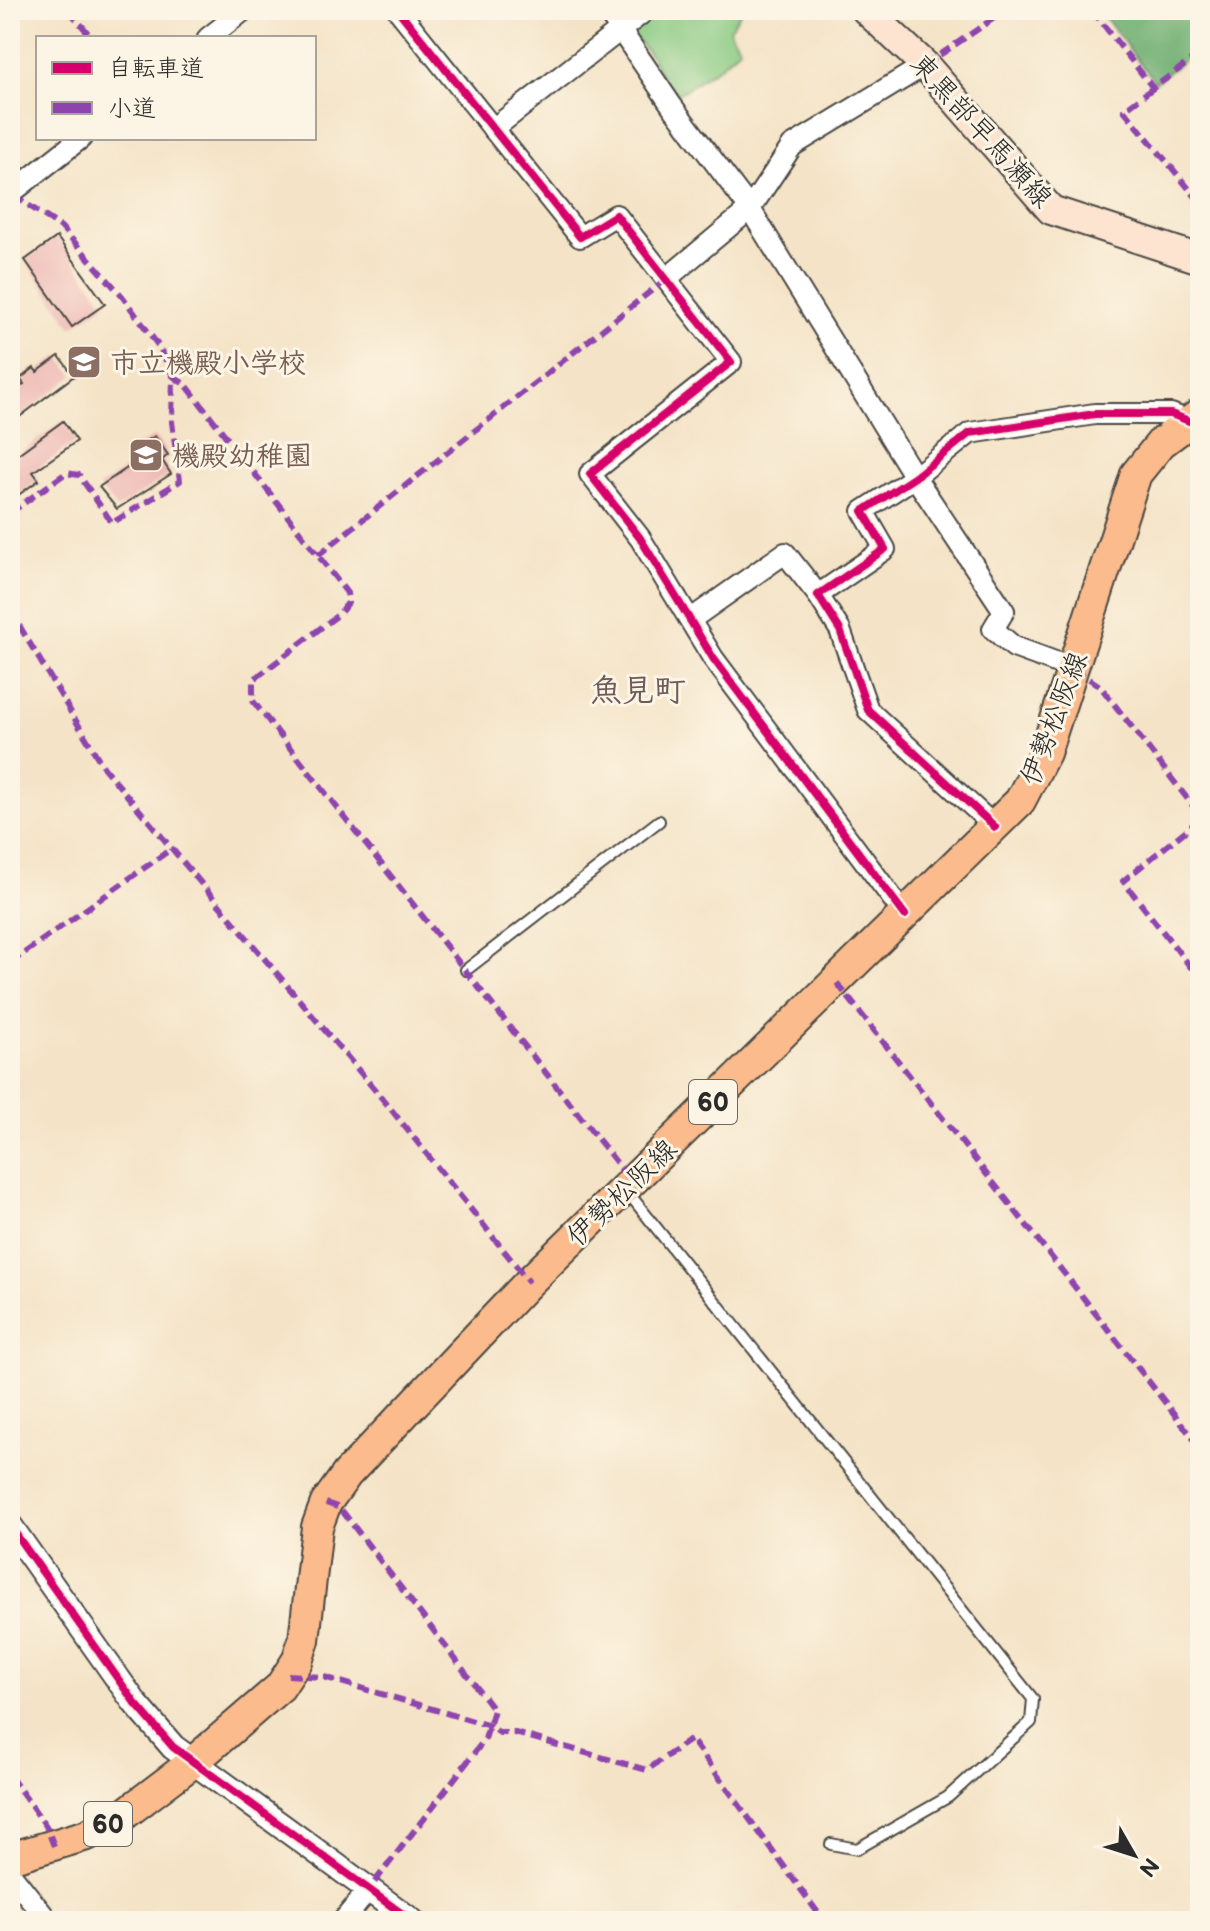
<svg xmlns="http://www.w3.org/2000/svg" width="1210" height="1931" font-family="'Balsamiq Sans','Klee One',sans-serif">
	<style>
		.green { fill: #87c981; stroke: #597a56; stroke-width: 2 }
		.forest { fill: #6dad6f; stroke: #4c6c4d; stroke-width: 2 }
		.building { fill: #edb3af }
		.lines { fill: none; stroke-linecap: round; stroke-linejoin: round }
		.service-casing { stroke: #494742; stroke-width: 14 }
		.minor-casing { stroke: #494742; stroke-width: 24 }
		.tertiary-casing { stroke: #494742; stroke-width: 28 }
		.secondary-casing { stroke: #494742; stroke-width: 32 }
		.primary-casing { stroke: #494742; stroke-width: 34 }
		.service { stroke: #fff; stroke-width: 10 }
		.minor { stroke: #fff; stroke-width: 20 }
		.tertiary { stroke: #fff; stroke-width: 24 }
		.secondary { stroke: #fde4d1; stroke-width: 28 }
		.primary { stroke: #fbbb8c; stroke-width: 30 }
		.quiet { stroke: #8e44ad; stroke-width: 6; stroke-dasharray: 12 6; stroke-linecap: butt }
		.cycleway-casing { stroke: #fcf5e5; stroke-width: 13 }
		.cycleway { stroke: #d6006c; stroke-width: 8 }
		.labels { text-anchor: middle; stroke-width: 6; stroke-linejoin: round; paint-order: stroke }
		.shield { fill: #fcf5e5; stroke: #6a6863; stroke-width: 2 }
		.shield-label { font-size: 26px; font-weight: bold; fill: #2b2b2b }
		.street-label { font-size: 28px; fill: #2b2b2b; stroke: #fcf5e5 }
		.education-label { font-size: 28px; font-weight: bold; fill: #785e54; stroke: #fcf5e5; text-anchor: start }
		.quarter-label { font-size: 32px; font-weight: bold; fill: #6f5b59; stroke: #fcf5e5 }
	</style>
	<rect width="100%" height="100%" fill="#fcf5e5"/>
	<filter id="ink" filterUnits="userSpaceOnUse"><feTurbulence type="fractalNoise" baseFrequency=".0125" numOctaves="2"/><feDisplacementMap in="SourceGraphic" scale="16" xChannelSelector="R" yChannelSelector="G"/><feConvolveMatrix kernelMatrix="1 2 1 2 8 2 1 2 1" color-interpolation-filters="sRGB"/></filter>
	<filter id="wash" filterUnits="userSpaceOnUse"><feTurbulence type="fractalNoise" baseFrequency=".006" numOctaves="4" result="noise"/><feDisplacementMap in="SourceGraphic" scale="32" xChannelSelector="R" yChannelSelector="G"/><feGaussianBlur stdDeviation="1.8" result="paint"/><feColorMatrix in="noise" values="0 0 0 0 0 0 0 0 0 0 0 0 0 0 0 0 0 1.4 0 .05"/><feComposite in="paint" operator="in"/></filter>
	<g filter="url(#wash)">
		<rect width="100%" height="100%" fill="#f4e3c6"/>
		<polygon class="green" points="660,10 742,10 729,30 740,48 719,67 672,98 651,56 632,34"/>
		<polygon class="forest" points="1099,10 1191,10 1200,22 1200,48 1155,82"/>
		<g id="blocks">
			<g class="building">
				<polygon points="57,237 105,304 72,327 25,260"/>
				<polygon points="59,356 74,376 10,424 10,394 24,384 20,379 34,368 37,372"/>
				<polygon points="63,421 77,441 33,472 39,480 10,501 10,460"/>
				<polygon points="155,436 168,455 162,460 171,474 117,509 99,487 142,458 134,448"/>
			</g>
		</g>
	</g>
	<g filter="url(#ink)">
		<use href="#blocks" fill-opacity="0" stroke="#494742" stroke-width="2"/>
		<g class="lines">
			<g class="service-casing">
				<g id="service">
					<polyline points="466,970 659,821"/>
					<polyline points="626,1190 1033,1699 1031,1722 948,1797 857,1849 831,1844"/>
				</g>
			</g>
			<g class="minor-casing">
				<g id="minor">
					<polyline points="398,10 580,237 616,215 731,362 590,474 640,538 713,658 905,915"/>
					<polyline points="607,10 672,106 750,209 915,477 1004,611 993,629 1014,647 1074,669"/>
					<polyline points="208,38 244,10"/>
					<polyline points="493,129 646,10"/>
					<polyline points="10,194 81,138"/>
					<polyline points="666,279 750,209 792,146 925,65"/>
					<polyline points="690,620 785,553 818,595"/>
					<polyline points="995,827 868,710 840,630 818,595 885,549 863,511 915,477 970,433 1095,414 1171,414 1189,421"/>
					<polyline points="10,1873 48,1921"/>
					<polyline points="343,1921 370,1888"/>
				</g>
			</g>
			<g class="tertiary-casing">
				<polyline id="tertiary" points="10,1526 135,1703 173,1747 412,1921"/>
			</g>
			<g class="secondary-casing">
				<polyline id="secondary" points="866,10 925,65 1051,210 1200,259"/>
			</g>
			<g class="primary-casing">
				<polyline id="primary" points="10,1858 87,1835 122,1816 192,1763 280,1687 297,1661 304,1640 317,1527 326,1503 347,1474 529,1282 1020,801 1045,753 1136,474 1161,443 1200,414"/>
			</g>
			<use href="#service" class="service"/>
			<use href="#minor" class="minor"/>
			<use href="#tertiary" class="tertiary"/>
			<use href="#secondary" class="secondary"/>
			<use href="#primary" class="primary"/>
			<g class="quiet">
				<polyline points="69,10 92,38"/>
				<polyline points="1092,10 1153,88 1200,54"/>
				<polyline points="1196,10 1200,15"/>
				<polyline points="925,65 1006,10"/>
				<polyline points="1153,88 1124,110 1200,202"/>
				<polyline points="173,376 187,386 347,593 348,603 339,614 253,680 253,701 631,1181"/>
				<polyline points="10,513 66,473 79,475 112,523 180,481 172,422 173,376 160,348 122,296 61,227 10,193"/>
				<polyline points="318,555 666,279"/>
				<polyline points="10,610 104,768 386,1103 529,1282"/>
				<polyline points="1074,669 1100,686 1200,815"/>
				<polyline points="1200,819 1123,881 1200,979"/>
				<polyline points="10,963 171,849"/>
				<polyline points="837,983 1200,1447"/>
				<polyline points="326,1503 340,1508 494,1710 485,1739 370,1888"/>
				<polyline points="288,1675 324,1677 490,1726 500,1733 515,1733 647,1770 691,1739 824,1921"/>
				<polyline points="10,1776 46,1826 54,1846"/>
			</g>
			<g class="cycleway-casing">
				<g id="cycleway">
					<polyline points="398,10 580,237 616,215 731,362 590,474 640,538 713,658 905,915"/>
					<polyline points="995,827 868,710 840,630 818,595 885,549 863,511 915,477 970,433 1095,414 1171,414 1189,421"/>
					<polyline points="10,1526 135,1703 173,1747 412,1921"/>
				</g>
			</g>
			<use href="#cycleway" class="cycleway"/>
		</g>
	</g>
	<defs>
		<g id="school-square" transform="scale(1.8)"><rect x="-9" y="-9" width="18" height="18" rx="4" fill="#8d6e63" stroke="#fcf5e5"/><path d="M0-5L7-2L0 1L-7-2ZM-4 1L0 2.5L4 1V4Q0 6-4 4Z" fill="#fff"/></g>
	</defs>
	<g fill-rule="evenodd">
		<use href="#school-square" x="84" y="362"/>
		<use href="#school-square" x="146" y="455"/>
	</g>
	<g class="labels">
		<g class="shield">
			<rect x="689" y="1080" width="48" height="44" rx="6"/>
			<rect x="84" y="1802" width="48" height="44" rx="6"/>
		</g>
		<g class="shield-label">
			<text x="713" y="1111">60</text>
			<text x="108" y="1833">60</text>
		</g>
		<g class="street-label">
			<text transform="translate(982 130) rotate(48)" y="10">東黒部早馬瀬線</text>
			<text transform="translate(1053 718) rotate(-69)" y="10">伊勢松阪線</text>
			<text transform="translate(621 1192) rotate(-44)" y="10">伊勢松阪線</text>
		</g>
		<g class="education-label">
			<text x="110" y="372">市立機殿小学校</text>
			<text x="172" y="465">機殿幼稚園</text>
		</g>
		<g class="quarter-label">
			<text x="638" y="701">魚見町</text>
		</g>
	</g>
	<rect width="1210" height="1931" fill="none" stroke="#fcf5e5" stroke-width="40"/>
	<rect x="36" y="36" width="280" height="104" fill="#fcf5e5" stroke="#a8a49b" stroke-width="2"/>
	<rect x="52" y="62" width="40" height="12" fill="#d6006c" stroke="#a8a49b" stroke-width="2"/>
	<text x="108" y="76" font-size="24" fill="#2b2b2b">自転車道</text>
	<rect x="52" y="102" width="40" height="12" fill="#8e44ad" stroke="#a8a49b" stroke-width="2"/>
	<text x="108" y="116" font-size="24" fill="#2b2b2b">小道</text>
	<g transform="translate(1134 1855) rotate(129)" stroke="#fcf5e5" stroke-width="6" paint-order="stroke">
	<path d="M0-6L14 30L0 20L-14 30Z" fill="#2b2b2b"/>
	<text y="-12" font-size="22" font-weight="bold" text-anchor="middle" fill="#2b2b2b">N</text>
	</g>
</svg>
